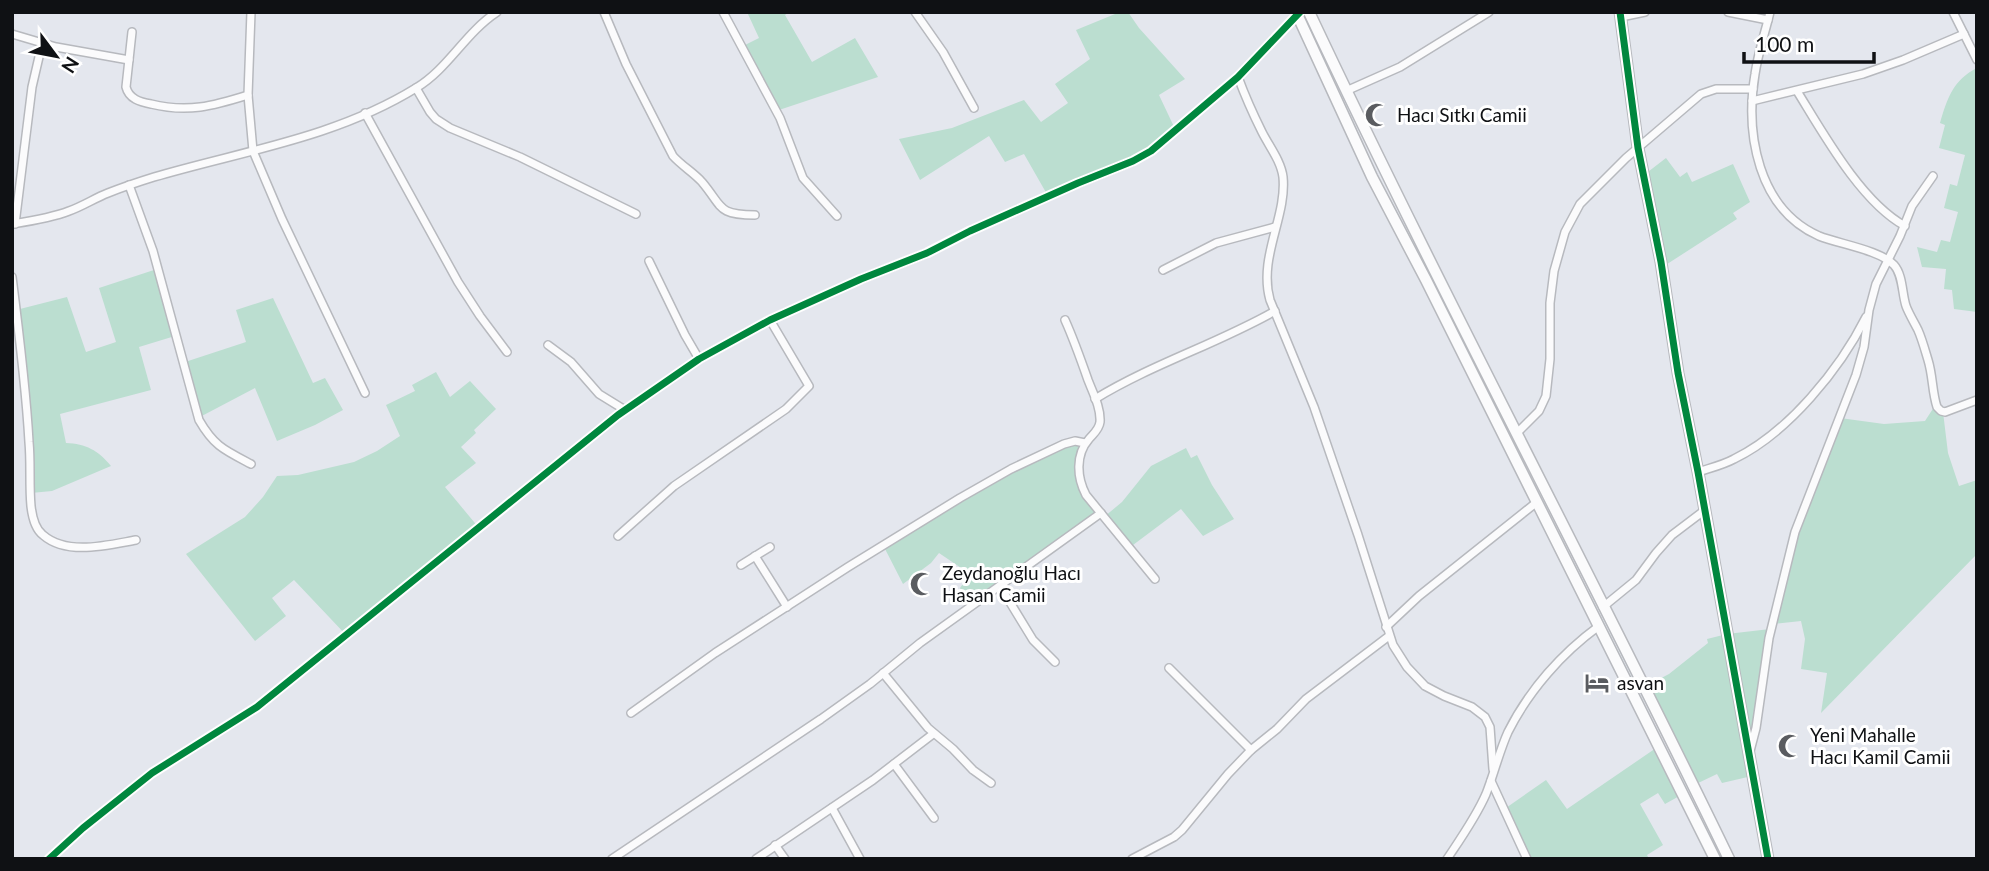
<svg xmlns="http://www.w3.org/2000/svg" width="1989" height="871" font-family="Lato,sans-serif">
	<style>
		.green { fill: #bbded0 }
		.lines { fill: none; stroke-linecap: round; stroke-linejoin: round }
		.street-casing { stroke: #b7b9be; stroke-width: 10 }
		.secondary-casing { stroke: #b7b9be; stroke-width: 13 }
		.street { stroke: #fbfbfc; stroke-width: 7 }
		.secondary { stroke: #fbfbfc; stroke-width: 10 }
		.cycleway-casing { stroke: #fff; stroke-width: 11 }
		.cycleway { stroke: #00873e; stroke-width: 7 }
		.labels { text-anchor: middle; stroke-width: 6; stroke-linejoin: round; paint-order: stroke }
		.poi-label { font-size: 19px; fill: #0f1114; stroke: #fff; text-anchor: start }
	</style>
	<rect width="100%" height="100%" fill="#e4e7ee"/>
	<g class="green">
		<polygon points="747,12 789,12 785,15 812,62 855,38 878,77 776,111 741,47 759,38"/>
		<polygon points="1120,12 1128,12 1139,28 1185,79 1159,95 1176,131 1151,151 1048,196 1024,154 1005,162 989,136 920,180 899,139 952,128 1024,100 1041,122 1068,103 1055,84 1090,59 1076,30"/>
		<path d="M1977 68V312L1954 309 1952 290 1944 289 1946 269 1922 267 1917 247 1937 252 1941 240 1950 242 1958 212 1944 208 1950 184 1957 186 1965 155 1939 148 1945 125 1940 123C1947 99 1953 80 1977 68Z"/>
		<polygon points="1666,158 1680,177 1687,172 1692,182 1733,164 1750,202 1733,213 1737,219 1661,268 1644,175"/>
		<path d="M157 269 175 336 139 347 151 390 60 414 66 443C86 444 98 450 111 466L52 491 31 493 16 310 67 297 86 352 116 342 99 288Z"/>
		<polygon points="273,298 313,383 325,378 343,410 315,425 277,441 255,388 198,418 182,363 246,342 236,310"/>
		<polygon points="436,372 450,397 470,381 496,409 474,430 476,433 461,447 476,463 445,487 479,528 347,636 294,580 272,598 286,616 255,641 186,554 245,517 263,497 277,476 298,475 354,462 377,451 400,436 386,405 415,391 412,385"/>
		<polygon points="1936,404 1943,412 1948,453 1959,486 1977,480 1977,554 1821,713 1827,673 1801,669 1805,639 1801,621 1772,624 1790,549 1840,418 1884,424 1925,421"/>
		<polygon points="1080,442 1082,450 1080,483 1101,513 972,606 960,588 970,574 939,553 931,563 903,584 883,545 910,528 1064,444"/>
		<polygon points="1186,448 1191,458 1197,455 1212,485 1234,519 1203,536 1181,509 1129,548 1104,517 1122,502 1151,466"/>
		<polygon points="1770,629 1749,756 1752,776 1722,783 1717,774 1694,785 1644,687 1669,674 1708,643 1707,639 1727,634"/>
		<polygon points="1659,746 1683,794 1665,804 1658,793 1640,804 1663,845 1647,855 1649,859 1527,859 1503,810 1546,780 1567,809"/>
	</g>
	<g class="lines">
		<g class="street-casing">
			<g id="street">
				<polyline points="251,12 248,95 253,151 282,219 365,393"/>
				<path d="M604 12 626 64 673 156C682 166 693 172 702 182 723 207 717 215 755 215"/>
				<polyline points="723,12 780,118 803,178 837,216"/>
				<polyline points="915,12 943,52 974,108"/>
				<polyline points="1728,12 1768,20"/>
				<path d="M1770 12C1765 33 1758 53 1755 74 1745 134 1758 209 1819 236 1839 244 1880 250 1894 265 1903 275 1902 294 1906 306 1909 314 1914 322 1918 330 1922 339 1925 350 1928 360 1933 376 1932 392 1937 407L1941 411 1945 412 1977 400"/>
				<polyline points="1953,12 1977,60"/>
				<polyline points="1621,17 1645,12"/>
				<path d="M132 32 126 87C129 99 140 102 151 104 188 113 213 106 248 95"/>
				<polyline points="12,34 56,47 129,60"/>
				<path d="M1238 77C1245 96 1253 114 1262 132 1269 146 1281 161 1283 177 1287 217 1258 257 1270 300L1314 407 1358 535 1393 645 1407 667 1425 686 1444 696 1472 707 1485 717 1490 727 1493 769"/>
				<polyline points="416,88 430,112 436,119 450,128 520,157 636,214"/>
				<polyline points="1346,91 1400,67 1489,12"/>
				<path d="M1797 91C1823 133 1861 202 1905 226"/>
				<polyline points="1752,101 1863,74 1903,60 1964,34"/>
				<polyline points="365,113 458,282 480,316 507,352"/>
				<path d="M129 185 153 251 199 420C214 446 224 450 251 464"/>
				<path d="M12 224C31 221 51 218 69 211 83 206 95 198 108 193 123 187 138 182 154 177 242 151 335 138 416 88 448 69 465 33 497 12"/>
				<polyline points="15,224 32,87 42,44"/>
				<polyline points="649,261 685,335 699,359"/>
				<polyline points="1163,270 1216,243 1275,227"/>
				<path d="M12 277C19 332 26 387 29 442 31 463 29 485 31 506 32 515 35 529 43 535 67 556 108 545 136 540"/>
				<path d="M1065 320C1074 340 1081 360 1088 380 1093 393 1101 408 1100 422 1099 430 1093 434 1089 439 1075 455 1077 478 1086 495L1155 579"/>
				<polyline points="548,345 571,362 599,394 625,410"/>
				<path d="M1095 399C1152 364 1217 344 1275 311"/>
				<polyline points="1517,433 1539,411 1546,396 1550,359 1550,303 1554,271 1565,232 1580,204 1626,158 1701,94 1716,89 1753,89"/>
				<path d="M1698 472C1710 468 1723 465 1734 459 1788 433 1840 369 1866 317"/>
				<polyline points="618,536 674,486 786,409 809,386 770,320"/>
				<polyline points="755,556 787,607"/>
				<polyline points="741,565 770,547"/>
				<polyline points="1000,586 1033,640 1055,662"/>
				<polyline points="1603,607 1636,580 1656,553 1672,535 1705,510"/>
				<polyline points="1386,627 1419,596 1537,502"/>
				<polyline points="1169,668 1251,750"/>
				<polyline points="883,673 928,728 953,749 973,770 991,783"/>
				<polyline points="631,713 715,653 848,567 960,498 1011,469 1064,444 1075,441 1085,443"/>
				<polyline points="1750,751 1756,728 1769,638 1795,532 1856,375 1864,347 1869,310 1876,284 1900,236 1912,206 1933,176"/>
				<polyline points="894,764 934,818"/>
				<polyline points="1491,781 1527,859"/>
				<polyline points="832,808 860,859"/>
				<polyline points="775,845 785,859"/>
				<polyline points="49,859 83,828 152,773 257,707 618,415 699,359 770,320 861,279 927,253 970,231 1078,183 1133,161 1151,151 1238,77 1297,15"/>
				<polyline points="612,859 821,719 870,684 920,643 1101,513"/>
				<polyline points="756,859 873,780 933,734"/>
				<polyline points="1132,859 1174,837 1182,830 1228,774 1251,750 1277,729 1306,699 1389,636"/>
				<path d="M1447 859C1461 838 1476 817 1486 794 1494 774 1499 752 1508 732 1529 690 1562 653 1599 626"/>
			</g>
		</g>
		<g class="secondary-casing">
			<g id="secondary">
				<polyline points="1296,12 1372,177 1426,280 1715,859"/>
				<path d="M1309 12C1443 297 1592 575 1729 859"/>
				<polyline points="1620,12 1638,148 1661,262 1678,373 1698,472 1768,859"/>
			</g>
		</g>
		<use href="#street" class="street"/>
		<use href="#secondary" class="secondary"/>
		<g class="cycleway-casing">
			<g id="cycleway">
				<polyline points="1620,12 1638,148 1661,262 1678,373 1698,472 1768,859"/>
				<polyline points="49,859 83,828 152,773 257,707 618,415 699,359 770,320 861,279 927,253 970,231 1078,183 1133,161 1151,151 1238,77 1300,12"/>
			</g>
		</g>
		<use href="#cycleway" class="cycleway"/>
	</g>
	<defs>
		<g id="mosque-bare" transform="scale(1.89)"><path d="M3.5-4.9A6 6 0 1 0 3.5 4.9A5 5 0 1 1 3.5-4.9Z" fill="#5a5c60" stroke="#fff" stroke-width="2.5" paint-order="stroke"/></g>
		<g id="hotel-bare" transform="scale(1.89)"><path d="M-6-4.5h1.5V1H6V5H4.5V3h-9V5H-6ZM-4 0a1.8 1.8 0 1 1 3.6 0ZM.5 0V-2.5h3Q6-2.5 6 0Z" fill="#5a5c60" stroke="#fff" stroke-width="2.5" paint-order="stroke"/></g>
	</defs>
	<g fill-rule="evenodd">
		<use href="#mosque-bare" x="1377" y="115"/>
		<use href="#mosque-bare" x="922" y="584"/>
		<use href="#hotel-bare" x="1597" y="683"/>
		<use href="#mosque-bare" x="1790" y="746"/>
	</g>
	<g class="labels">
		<g class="poi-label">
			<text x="1397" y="122">Hacı Sıtkı Camii</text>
			<text x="942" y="580">Zeydanoğlu Hacı<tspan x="942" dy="22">Hasan Camii</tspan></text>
			<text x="1617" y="690">asvan</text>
			<text x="1810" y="742">Yeni Mahalle<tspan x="1810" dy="22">Hacı Kamil Camii</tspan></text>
		</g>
	</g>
	<rect width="1989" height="871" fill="none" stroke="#0f1114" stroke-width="28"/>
	<g transform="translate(56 56) rotate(122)" stroke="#ffffff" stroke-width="5" paint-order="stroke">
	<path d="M0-5L12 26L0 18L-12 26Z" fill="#0f1114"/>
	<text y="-10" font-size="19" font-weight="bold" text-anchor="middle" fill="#0f1114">N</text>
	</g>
	<path d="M1744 52v10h130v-10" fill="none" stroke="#0f1114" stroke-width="3.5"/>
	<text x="1755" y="52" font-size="21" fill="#0f1114" stroke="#ffffff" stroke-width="5" paint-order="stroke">100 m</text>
</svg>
